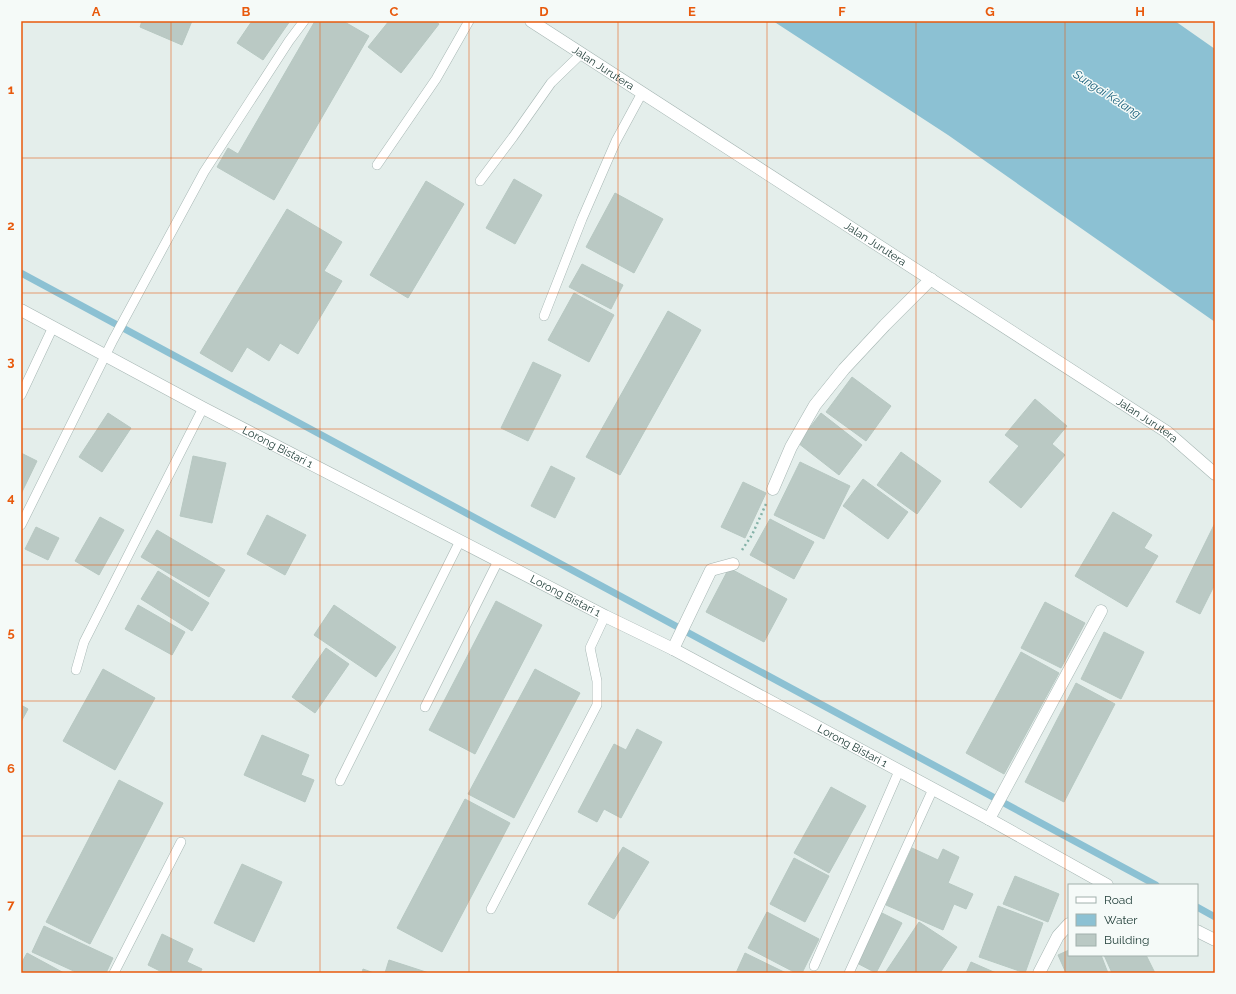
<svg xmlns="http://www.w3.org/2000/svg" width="1236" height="994" font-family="Raleway,sans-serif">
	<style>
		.water { fill: #8cc1d3 }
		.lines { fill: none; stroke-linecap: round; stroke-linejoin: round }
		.stream { stroke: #8cc1d3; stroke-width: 7 }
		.building { fill: #bac9c4; stroke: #b7c8c2 }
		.service-casing { stroke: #a6b6b3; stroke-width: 10 }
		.minor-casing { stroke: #a6b6b3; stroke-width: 13 }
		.tertiary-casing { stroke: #a6b6b3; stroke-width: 13 }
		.path { stroke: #85b2a8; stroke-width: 2.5; stroke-dasharray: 2 3; stroke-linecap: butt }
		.service { stroke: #fff; stroke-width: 9 }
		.minor { stroke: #fff; stroke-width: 12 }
		.tertiary { stroke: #fff; stroke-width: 12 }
		.grid { fill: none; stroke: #e8590c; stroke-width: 1; stroke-opacity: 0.55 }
		.labels { text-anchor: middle; stroke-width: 3; stroke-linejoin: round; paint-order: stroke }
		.street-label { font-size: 11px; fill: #23403b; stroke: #f5faf8 }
		.water-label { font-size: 12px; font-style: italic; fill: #1c637d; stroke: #f5faf8 }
		.neatline { fill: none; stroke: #e8590c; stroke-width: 1.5 }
		.grid-label { font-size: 13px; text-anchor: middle; font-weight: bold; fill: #e8590c }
	</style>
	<rect width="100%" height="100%" fill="#e4eeeb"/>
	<polygon class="water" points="773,21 1175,21 1215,49 1215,322 948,135"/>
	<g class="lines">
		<g class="stream">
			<polyline points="21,273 1156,885"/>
			<polyline points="1197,907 1215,917"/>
		</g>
	</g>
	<g class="building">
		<polygon points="142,21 192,21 182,45 140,27"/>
		<polygon points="252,21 290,21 263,60 237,43"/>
		<polygon points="315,21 343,21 369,36 274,200 217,167 228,148 238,154"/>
		<polygon points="389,21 435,21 439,24 401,73 368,47"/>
		<polygon points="514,179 542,195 515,244 486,228"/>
		<polygon points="426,181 464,204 408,298 370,275"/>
		<polygon points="615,193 663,219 634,273 586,247"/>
		<polygon points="287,209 342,242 324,271 342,281 298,354 280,343 269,361 247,347 232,372 200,353"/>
		<polygon points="582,264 623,285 611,309 569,287"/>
		<polygon points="574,293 614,315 589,362 548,340"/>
		<polygon points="668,311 701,330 620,475 586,457"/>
		<polygon points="533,362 561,375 528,441 501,428"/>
		<polygon points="852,377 891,406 866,441 826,412"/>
		<polygon points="1035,399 1067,426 1052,444 1065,455 1021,508 989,482 1019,446 1005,435"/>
		<polygon points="108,413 131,428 102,472 79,457"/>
		<polygon points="821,413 862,445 839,475 798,443"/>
		<polygon points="901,452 941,481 917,514 877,485"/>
		<polygon points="21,453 37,461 21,494"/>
		<polygon points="193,456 226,463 212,523 180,516"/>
		<polygon points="800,462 850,486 824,539 774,515"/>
		<polygon points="551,466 575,478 555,518 531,506"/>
		<polygon points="863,479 908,512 888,539 843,506"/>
		<polygon points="743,482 766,493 745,538 721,527"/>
		<polygon points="1113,512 1152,535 1144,548 1158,556 1127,607 1075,576"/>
		<polygon points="267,515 306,535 285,575 247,554"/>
		<polygon points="100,517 124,530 99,575 75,561"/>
		<polygon points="770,519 814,542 794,579 750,555"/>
		<polygon points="1215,523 1215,584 1200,614 1176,602"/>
		<polygon points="36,527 59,538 48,560 25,549"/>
		<polygon points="157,530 225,570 209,597 141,557"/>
		<polygon points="729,568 787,599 764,642 706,612"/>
		<polygon points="158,571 209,603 192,631 141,599"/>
		<polygon points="496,601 542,625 475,754 429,730"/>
		<polygon points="1045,602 1085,623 1061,668 1021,648"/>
		<polygon points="138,605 185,632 172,655 125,629"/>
		<polygon points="334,605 396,647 376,677 314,635"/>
		<polygon points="1104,632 1144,652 1121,699 1081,679"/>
		<polygon points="326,648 349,664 315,713 292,697"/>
		<polygon points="1021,652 1059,673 1004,774 966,753"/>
		<polygon points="103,669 155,698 115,770 63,741"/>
		<polygon points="535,669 580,693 514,818 468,794"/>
		<polygon points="1076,683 1115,704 1064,802 1025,782"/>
		<polygon points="21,705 28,709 21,722"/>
		<polygon points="637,729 662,742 621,818 604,809 597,822 578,812 614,744 626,750"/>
		<polygon points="262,735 309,755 301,775 314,780 305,802 244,775"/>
		<polygon points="119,780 163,803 90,944 46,922"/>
		<polygon points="831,787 866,806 829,873 794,853"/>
		<polygon points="465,799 510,823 442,952 397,928"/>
		<polygon points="623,847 649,862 614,919 588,904"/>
		<polygon points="912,848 938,860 943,849 959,857 948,883 973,894 966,909 954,904 943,930 886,905"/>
		<polygon points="794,858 829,876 805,922 770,904"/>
		<polygon points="242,864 282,882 254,942 214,923"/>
		<polygon points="1015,876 1059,894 1048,922 1003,904"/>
		<polygon points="998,906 1043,923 1025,973 979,957"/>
		<polygon points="767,912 819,939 802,973 796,973 748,948"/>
		<polygon points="882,913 902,923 876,973 855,962"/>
		<polygon points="919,922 957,947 940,973 885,973"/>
		<polygon points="44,926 113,958 106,973 78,973 32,952"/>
		<polygon points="162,934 193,949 187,962 202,969 200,973 164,973 148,965"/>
		<polygon points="1069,950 1069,955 1101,955 1108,973 1066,973 1058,955"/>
		<polygon points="27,953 64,973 21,973 21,964"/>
		<polygon points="745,953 786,973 736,973"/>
		<polygon points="1104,955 1146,955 1155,973 1112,973"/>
		<polygon points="389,960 429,973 385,973"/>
		<polygon points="971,962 996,973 966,973"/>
		<polygon points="363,969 374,973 362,973"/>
	</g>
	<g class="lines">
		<g class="service-casing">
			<g id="service">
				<polyline points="377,165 436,79 469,21"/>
				<polyline points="480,181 513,137 551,83 581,54"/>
				<polyline points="544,316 582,219 616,141 642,93"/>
				<polyline points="21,395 53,327"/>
				<polyline points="21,525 113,340 204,172 289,41 304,21"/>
				<polyline points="76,670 84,642 203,408"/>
				<polyline points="425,707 498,561"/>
				<polyline points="340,781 460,541"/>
				<polyline points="491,909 597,705 597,681 590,648 605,616"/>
				<polyline points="814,966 899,771"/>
				<polyline points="114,973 181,842"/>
				<polyline points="849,973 933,789"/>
			</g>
		</g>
		<g class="minor-casing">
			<g id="minor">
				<path id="s1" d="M21 310 203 408 605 616 673 649 989 819 1107 885"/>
				<polyline points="773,489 791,447 815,405 844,369 885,325 931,279"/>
				<polyline points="673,649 711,570 733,564"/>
				<polyline points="989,819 1101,611"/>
				<polyline points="1197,931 1215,940"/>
				<polyline points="1039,973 1058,936 1069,924"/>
			</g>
		</g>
		<g class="tertiary-casing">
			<g id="tertiary">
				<path id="s2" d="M531 21 1167 432 1215 474"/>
			</g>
		</g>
		<polyline class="path" points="742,550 752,535 766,504"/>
		<use href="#service" class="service"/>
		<use href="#minor" class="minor"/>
		<use href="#tertiary" class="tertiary"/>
	</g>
	<path class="grid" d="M171 21V973M320 21V973M469 21V973M618 21V973M767 21V973M916 21V973M1065 21V973M21 158H1215M21 293H1215M21 429H1215M21 565H1215M21 701H1215M21 836H1215"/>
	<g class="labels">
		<g class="street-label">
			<text dy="4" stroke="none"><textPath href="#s2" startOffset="86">Jalan Jurutera</textPath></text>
			<text dy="4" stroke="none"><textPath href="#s2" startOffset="410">Jalan Jurutera</textPath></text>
			<text dy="4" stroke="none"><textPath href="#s2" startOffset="734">Jalan Jurutera</textPath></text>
			<text dy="4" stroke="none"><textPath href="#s1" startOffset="291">Lorong Bistari 1</textPath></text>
			<text dy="4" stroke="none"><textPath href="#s1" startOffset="615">Lorong Bistari 1</textPath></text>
			<text dy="4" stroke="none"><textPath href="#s1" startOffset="939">Lorong Bistari 1</textPath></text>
		</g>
		<g class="water-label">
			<text transform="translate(1107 94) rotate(33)" y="4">Sungai Kelang</text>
		</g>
	</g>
	<rect width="1236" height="994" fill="none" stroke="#f5faf8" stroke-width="44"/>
	<rect x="1068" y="884" width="130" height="72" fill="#f5faf8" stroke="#a1b0ac"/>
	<rect x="1076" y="897" width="20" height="6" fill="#ffffff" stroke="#a1b0ac"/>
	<text x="1104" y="904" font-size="12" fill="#23403b">Road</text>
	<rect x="1076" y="914" width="20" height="12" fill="#8cc1d3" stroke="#a1b0ac"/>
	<text x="1104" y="924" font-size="12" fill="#23403b">Water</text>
	<rect x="1076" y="934" width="20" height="12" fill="#bac9c4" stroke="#a1b0ac"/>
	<text x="1104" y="944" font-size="12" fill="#23403b">Building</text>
	<rect x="22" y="22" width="1192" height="950" class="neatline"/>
	<g class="grid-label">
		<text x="96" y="16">A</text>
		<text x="246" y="16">B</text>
		<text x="394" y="16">C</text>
		<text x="544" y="16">D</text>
		<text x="692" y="16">E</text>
		<text x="842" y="16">F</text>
		<text x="990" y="16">G</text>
		<text x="1140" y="16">H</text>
		<text x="11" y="94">1</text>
		<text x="11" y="230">2</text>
		<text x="11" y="366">3</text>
		<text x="11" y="502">4</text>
		<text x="11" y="637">5</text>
		<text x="11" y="773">6</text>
		<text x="11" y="909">7</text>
	</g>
</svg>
